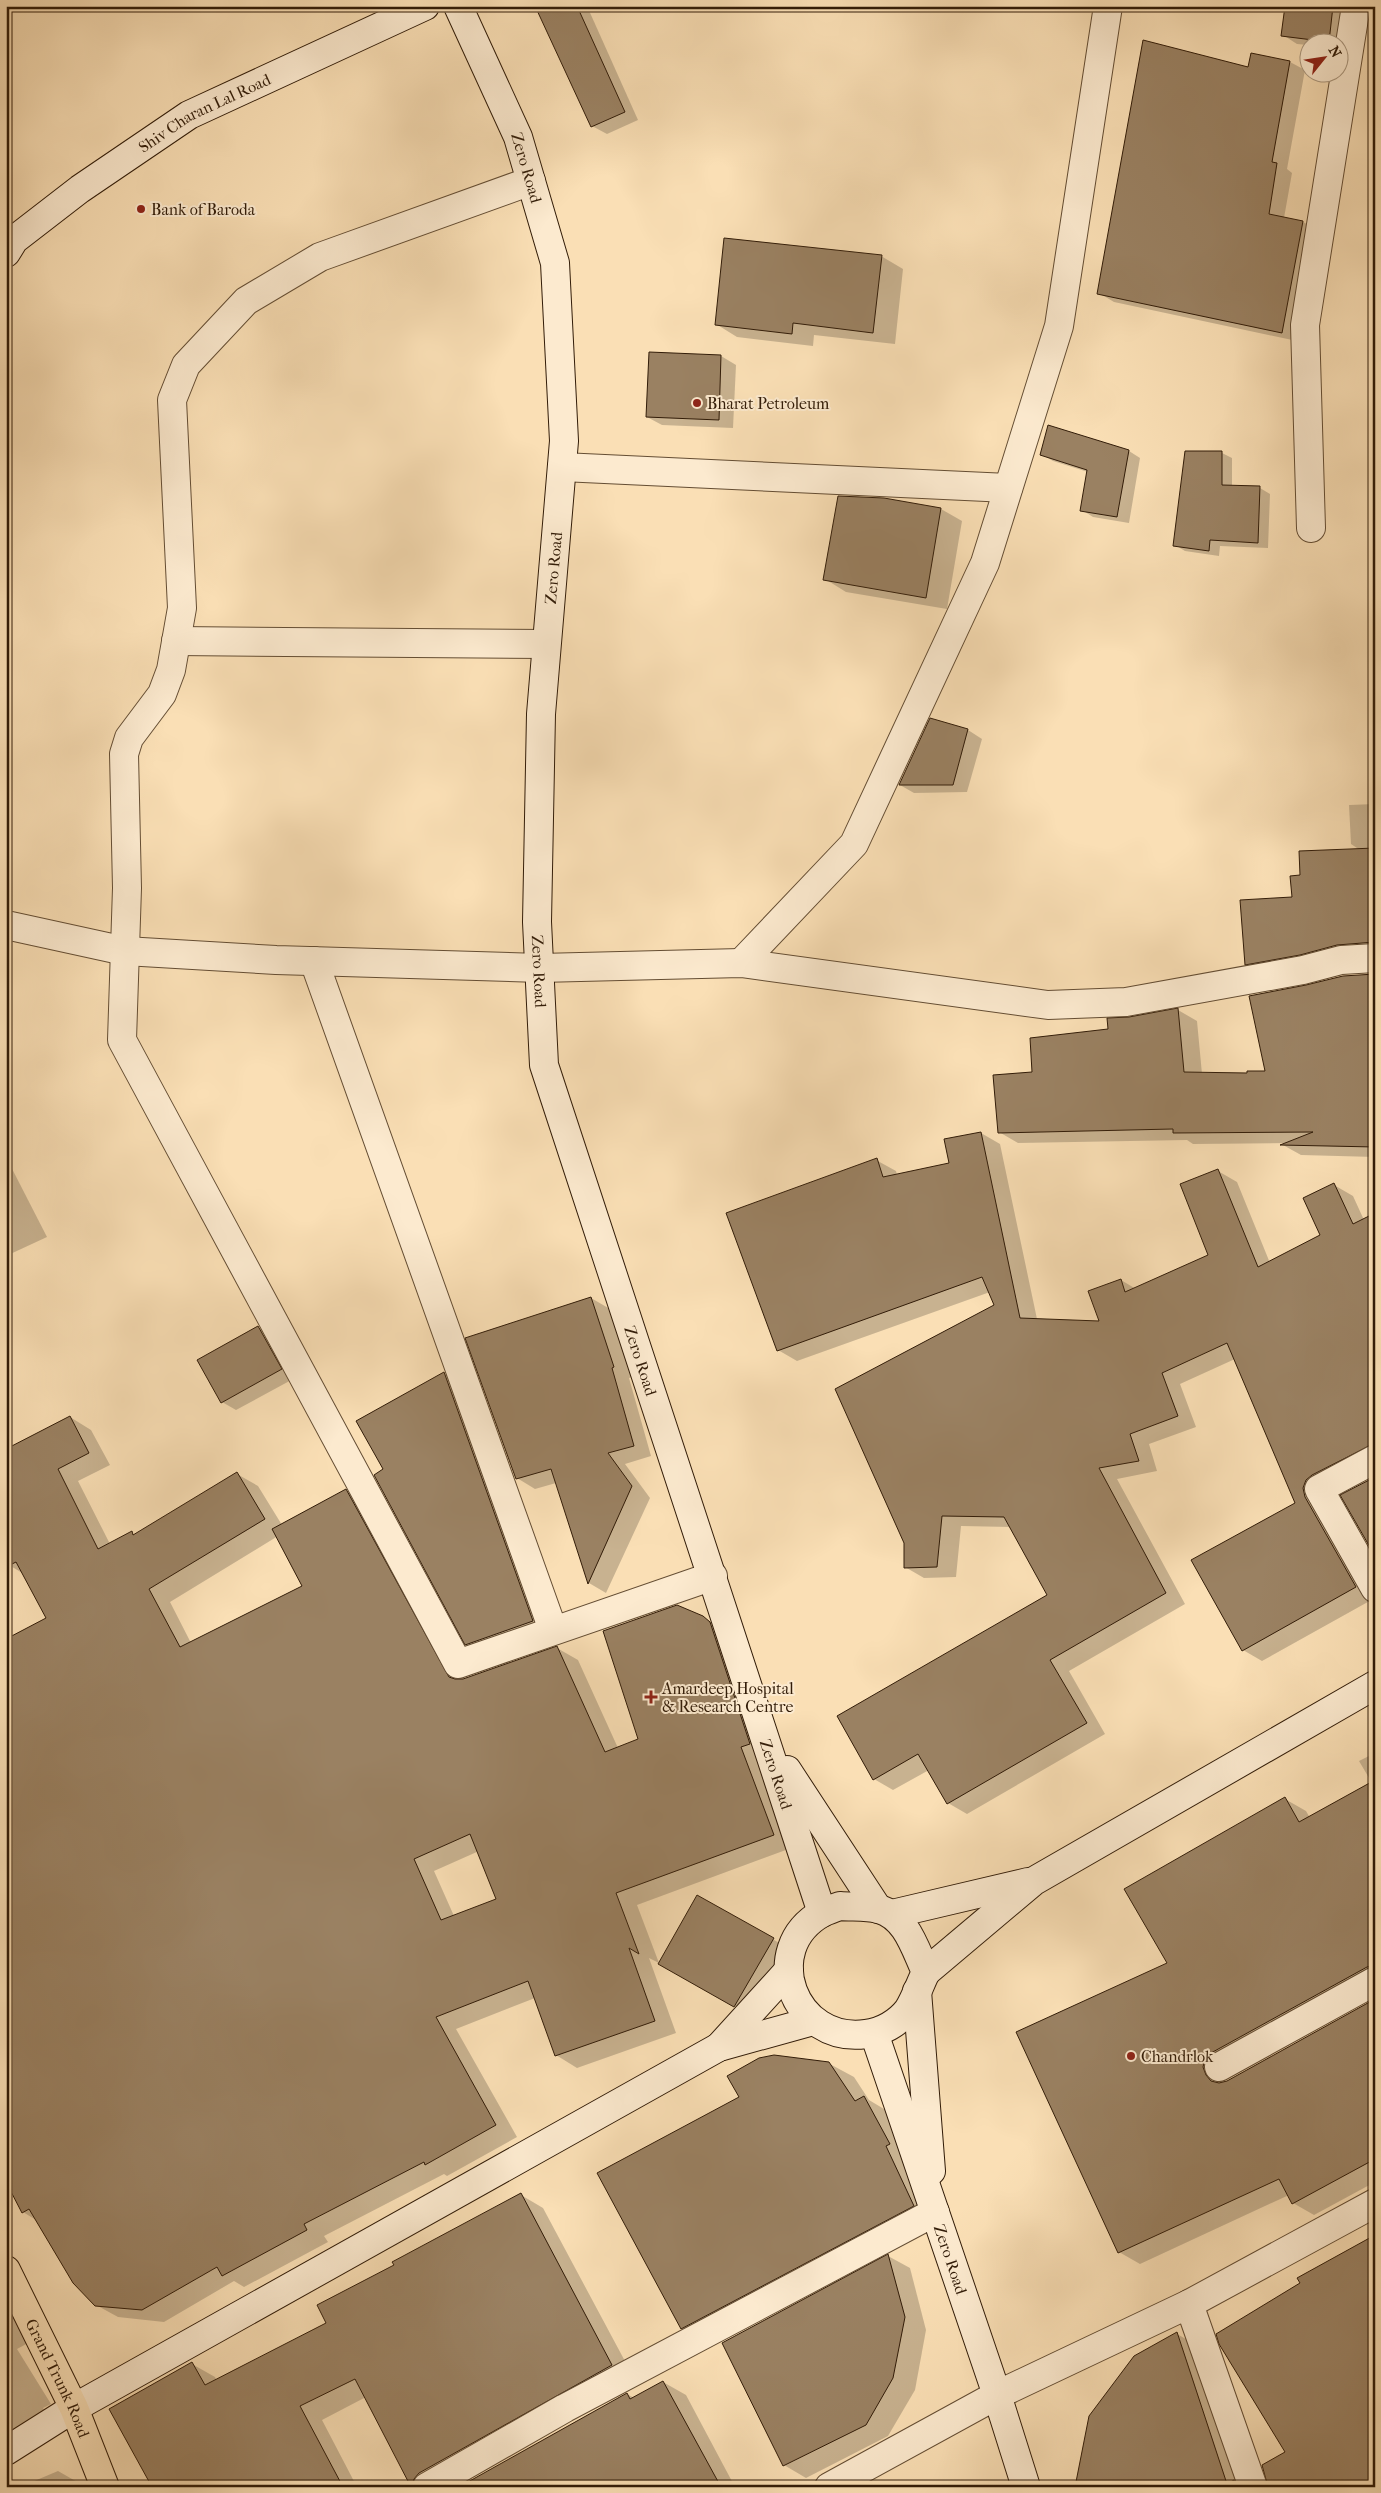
<svg xmlns="http://www.w3.org/2000/svg" width="1381" height="2493" font-family="'IM FELL French Canon',serif">
	<style>
		.shadow { fill: #0003; fill-rule: evenodd }
		.building { fill: #9a8162; stroke: #321c08; fill-rule: evenodd }
		.lines { fill: none; stroke-linecap: round; stroke-linejoin: round }
		.street-casing { stroke: #644d33; stroke-width: 30 }
		.secondary-casing { stroke: #321c08; stroke-width: 30 }
		.primary-casing { stroke: #321c08; stroke-width: 30 }
		.street { stroke: #fceacf; stroke-width: 28 }
		.secondary { stroke: #fceacf; stroke-width: 28 }
		.primary { stroke: #fadfb5; stroke-width: 28 }
		.poi-dot { fill: #8f2418; stroke: #fceacf; stroke-width: 2 }
		.labels { text-anchor: middle; stroke-width: 4; stroke-linejoin: round; paint-order: stroke }
		.street-label { font-size: 16px; fill: #321c08; stroke: #fceacf }
		.poi-label { font-size: 16px; fill: #321c08; stroke: #fceacf; text-anchor: start }
	</style>
	<rect width="100%" height="100%" fill="#fadfb5"/>
	<filter id="stains"><feTurbulence type="fractalNoise" baseFrequency=".004" numOctaves="4"/><feColorMatrix values="0 0 0 0 .2 0 0 0 0 .09 0 0 0 0 .02 0 0 0 .5 -.17"/></filter>
	<radialGradient id="worn" r=".72"><stop offset=".6" stop-color="#630" stop-opacity="0"/><stop offset="1" stop-color="#630" stop-opacity=".3"/></radialGradient>
	<g class="shadow">
		<polygon points="537,6 587,6 638,120 607,134 592,126"/>
		<polygon points="1316,6 1333,8 1347,17 1338,42 1308,42 1308,45 1297,44 1283,35"/>
		<polygon points="1290,62 1305,70 1287,169 1292,173 1284,218 1303,222 1318,230 1297,341 1114,302 1099,293"/>
		<polygon points="881,256 903,269 895,344 814,335 813,346 737,337 716,324"/>
		<polygon points="650,353 721,356 736,365 733,428 662,425 647,417"/>
		<polygon points="1129,451 1140,458 1129,523 1093,517 1082,510 1088,472 1053,461 1041,454"/>
		<polygon points="1222,453 1232,458 1232,486 1260,488 1270,494 1268,548 1220,546 1219,556 1185,551 1175,545"/>
		<polygon points="941,509 962,521 947,609 846,592 825,579"/>
		<polygon points="931,720 968,730 982,739 967,792 914,793 900,785"/>
		<polygon points="1375,804 1375,851 1363,852 1351,844 1349,805"/>
		<polygon points="1375,870 1375,954 1265,975 1246,964 1293,898"/>
		<polygon points="1375,975 1375,1157 1301,1155 1283,1145 1290,1143 1193,1144 1187,1140 1018,1143 999,1132 1034,1073 1129,1019 1178,1010 1197,1021 1202,1074 1248,1074 1267,1072"/>
		<polygon points="981,1133 1000,1144 1037,1319 1100,1322 1121,1280 1136,1289 1210,1256 1218,1171 1237,1182 1270,1263 1321,1236 1334,1185 1353,1196 1364,1220 1375,1214 1375,1462 1331,1486 1375,1598 1262,1661 1243,1650 1296,1504 1235,1359 1180,1384 1196,1427 1149,1444 1157,1471 1117,1479 1185,1604 1069,1671 1105,1734 967,1814 948,1803 929,1770 893,1790 874,1779 838,1717 1048,1595 1011,1527 961,1526 956,1577 924,1578 905,1567 996,1306 990,1292 797,1361 778,1350 876,1160 896,1171 897,1175 950,1164"/>
		<polygon points="6,1157 47,1237 6,1256"/>
		<polygon points="591,1298 610,1309 632,1377 629,1378 651,1456 625,1464 650,1498 606,1593 589,1583 556,1483 535,1489 517,1478"/>
		<polygon points="258,1327 272,1336 295,1378 236,1410 222,1402"/>
		<polygon points="444,1373 462,1384 551,1632 485,1655 466,1644 385,1470"/>
		<path d="M70 1417 91 1430 110 1465 78 1481 110 1544 132 1533 135 1535 237 1474 258 1486 282 1525 346 1491 367 1503 464 1680 557 1648 578 1660 618 1748 639 1740 703 1617 724 1630 794 1847 637 1905 659 1963 649 1958 676 2033 577 2068 556 2055 535 1998 456 2029 517 2137 447 2176 444 2174 324 2236 328 2242 244 2287 234 2281 164 2322 118 2317 96 2305 36 2220 23 2212 48 1619 24 1574 9 1565ZM278 1536 304 1586 191 1643 170 1602ZM479 1851 498 1899 454 1916 434 1871Z"/>
		<polygon points="1375,1753 1375,1987 1224,2079 1225,2082 1375,2000 1375,2182 1314,2215 1293,2203 1289,2195 1140,2264 1119,2252 1168,1963 1285,1799 1306,1811 1310,1818 1372,1783 1359,1761"/>
		<polygon points="698,1896 788,1948 749,2014 660,1964"/>
		<polygon points="828,2063 854,2077 869,2100 889,2112 938,2220 707,2342 682,2328 740,2098"/>
		<polygon points="521,2195 543,2208 634,2378 441,2487 412,2487 366,2397 322,2420 357,2487 153,2487 192,2364 215,2377 217,2381 328,2324 396,2265"/>
		<polygon points="888,2256 910,2268 926,2330 915,2390 888,2436 806,2478 784,2465"/>
		<polygon points="6,2299 30,2342 17,2349 51,2404 43,2408 50,2420 6,2446"/>
		<polygon points="1177,2334 1200,2347 1246,2487 1076,2487"/>
		<polygon points="663,2382 686,2395 735,2487 462,2487 627,2394 634,2398"/>
		<polygon points="58,2471 79,2483 81,2487 20,2487"/>
	</g>
	<g class="building">
		<polygon points="535,6 577,6 625,112 591,127"/>
		<polygon points="1285,6 1333,6 1329,42 1281,36"/>
		<polygon points="1143,40 1248,67 1251,53 1290,61 1272,162 1277,163 1269,214 1303,221 1282,333 1097,294"/>
		<polygon points="724,238 882,255 873,333 793,323 792,334 715,325"/>
		<polygon points="649,352 721,355 719,420 646,417"/>
		<polygon points="1048,425 1129,450 1117,517 1080,511 1087,470 1040,455"/>
		<polygon points="1185,451 1222,451 1222,485 1260,486 1258,543 1210,540 1209,551 1173,546"/>
		<polygon points="838,496 884,498 941,508 926,598 823,580"/>
		<polygon points="930,718 968,729 953,785 899,785"/>
		<polygon points="1375,848 1375,942 1337,945 1300,955 1245,965 1240,900 1292,897 1290,876 1300,875 1299,851"/>
		<polygon points="1375,974 1375,1147 1280,1145 1313,1132 1173,1133 1173,1129 998,1133 993,1075 1032,1072 1030,1038 1108,1029 1107,1018 1129,1017 1178,1008 1184,1072 1247,1073 1247,1071 1265,1071 1249,996 1306,985 1343,976"/>
		<polygon points="981,1132 1020,1318 1099,1321 1088,1291 1121,1279 1125,1292 1208,1255 1180,1184 1218,1169 1258,1267 1320,1235 1303,1198 1334,1183 1353,1224 1375,1213 1375,1443 1312,1475 1306,1480 1303,1488 1305,1497 1356,1587 1242,1651 1191,1560 1295,1503 1227,1343 1162,1373 1178,1416 1130,1434 1139,1461 1099,1468 1166,1593 1050,1660 1087,1723 947,1804 918,1754 873,1780 837,1716 1047,1595 1004,1517 942,1516 937,1567 904,1568 904,1543 835,1389 994,1305 982,1277 777,1351 726,1213 877,1158 883,1177 949,1163 944,1139"/>
		<polygon points="591,1297 614,1367 612,1368 634,1446 608,1453 632,1486 588,1584 551,1469 516,1479 465,1338"/>
		<polygon points="258,1326 282,1369 221,1403 197,1360"/>
		<polygon points="444,1372 533,1621 465,1645 374,1475 383,1469 356,1421"/>
		<path d="M70 1416 89 1453 58 1469 98 1549 132 1531 133 1535 237 1472 265 1519 149 1589 180 1647 302 1586 272 1529 346 1489 449 1677 455 1679H463L557 1646 605 1752 638 1739 603 1631 677 1605 703 1616 710 1622 750 1744 741 1747 774 1835 616 1893 639 1954 629 1948 655 2021 555 2056 528 1981 436 2017 496 2125 425 2165 424 2162 304 2224 307 2230 222 2276 217 2267 142 2310 95 2306 73 2283 29 2209 22 2213 6 2182V1639L46 1618 16 1562 6 1567V1449ZM470 1834 496 1899 441 1920 414 1859Z"/>
		<polygon points="1375,1477 1375,1556 1340,1495"/>
		<polygon points="1375,1780 1375,1965 1367,1967 1211,2053 1205,2059 1203,2067 1206,2075 1211,2081 1219,2083 1227,2081 1375,1999 1375,2159 1292,2204 1279,2179 1118,2253 1016,2032 1167,1963 1124,1889 1285,1797 1299,1822"/>
		<polygon points="697,1895 774,1938 734,2007 658,1964"/>
		<polygon points="774,2055 829,2062 855,2101 864,2096 890,2144 886,2146 914,2206 681,2329 597,2173 739,2097 727,2076 759,2058"/>
		<polygon points="521,2193 612,2365 419,2473 414,2479 411,2487 355,2379 300,2406 343,2487 152,2487 109,2409 192,2362 205,2385 326,2323 317,2305 394,2265 392,2262"/>
		<polygon points="1375,2235 1375,2487 1268,2487 1262,2465 1285,2452 1219,2344 1216,2334 1300,2283 1297,2278"/>
		<polygon points="888,2254 905,2317 893,2378 866,2425 783,2466 722,2343"/>
		<polygon points="1177,2332 1227,2484 1234,2480 1236,2487 1075,2487 1089,2416 1134,2356"/>
		<polygon points="663,2381 721,2487 459,2487 627,2393 630,2399"/>
	</g>
	<g class="lines">
		<g class="street-casing">
			<g id="street">
				<polyline points="531,181 320,257 246,301 186,365 172,400 182,608 171,670 162,694 129,738 124,754 127,888 122,1040 458,1664 713,1576"/>
				<polyline points="562,467 1008,488"/>
				<polyline points="1311,528 1305,325 1356,6"/>
				<polyline points="176,641 546,644"/>
				<polyline points="6,925 125,951 276,960 540,968 741,963 1048,1005 1126,1002 1303,970 1341,960 1375,958"/>
				<polyline points="314,961 553,1630"/>
				<polyline points="741,963 854,844 985,563 1059,326 1108,6"/>
				<polyline points="1375,1459 1319,1489 1375,1588"/>
				<polyline points="1219,2067 1375,1981"/>
				<polyline points="1189,2304 1253,2487"/>
				<polyline points="427,2487 565,2408 935,2212"/>
				<polyline points="829,2487 997,2395 1189,2304 1375,2203"/>
			</g>
		</g>
		<g class="secondary-casing">
			<g id="secondary">
				<path id="s1" d="M458 6 518 137 555 263 564 441 541 714 537 922 544 1065 822 1913"/>
				<path id="s2" d="M6 253 14 240 80 189 189 115 425 6"/>
				<polyline points="787,1770 878,1909"/>
				<path d="M840 1906C853 1907 867 1906 879 1909 907 1917 915 1949 926 1972 920 1984 915 1999 908 2010 898 2023 882 2032 866 2034 794 2044 758 1949 822 1913 828 1910 834 1908 840 1906Z"/>
				<polyline points="892,1914 1028,1882"/>
				<polyline points="926,1972 1034,1881 1375,1685"/>
				<polyline points="917,1991 931,2171"/>
				<path id="s3" d="M874 2033 997 2395 1026 2487"/>
				<polyline points="719,2047 789,1970"/>
				<polyline points="6,2451 74,2408 719,2047 813,2021"/>
			</g>
		</g>
		<g class="primary-casing">
			<g id="primary">
				<path id="s4" d="M6 2270 74 2408 105 2487"/>
			</g>
		</g>
		<use href="#street" class="street"/>
		<use href="#secondary" class="secondary"/>
		<use href="#primary" class="primary"/>
	</g>
	<g class="poi-dot">
		<circle cx="141" cy="209" r="5"/>
		<circle cx="697" cy="403" r="5"/>
		<path d="M648.5 1689.5h5v5h5v5h-5v5h-5v-5h-5v-5h5z"/>
		<circle cx="1131" cy="2056" r="5"/>
	</g>
	<g class="labels">
		<g class="street-label">
			<text dy="6" stroke="none"><textPath href="#s2" startOffset="245">Shiv Charan Lal Road</textPath></text>
			<text dy="6" stroke="none"><textPath href="#s1" startOffset="176">Zero Road</textPath></text>
			<text transform="translate(553 568) rotate(-85)" y="6">Zero Road</text>
			<text dy="6" stroke="none"><textPath href="#s1" startOffset="985">Zero Road</textPath></text>
			<text dy="6" stroke="none"><textPath href="#s1" startOffset="1390">Zero Road</textPath></text>
			<text dy="6" stroke="none"><textPath href="#s1" startOffset="1825">Zero Road</textPath></text>
			<text dy="6" stroke="none"><textPath href="#s3" startOffset="239">Zero Road</textPath></text>
			<text dy="6" stroke="none"><textPath href="#s4" startOffset="120">Grand Trunk Road</textPath></text>
		</g>
		<g class="poi-label">
			<text x="151" y="215">Bank of Baroda</text>
			<text x="707" y="409">Bharat Petroleum</text>
			<text x="662" y="1694">Amardeep Hospital<tspan x="662" dy="18">&amp; Research Centre</tspan></text>
			<text x="1141" y="2062">Chandrlok</text>
		</g>
	</g>
	<rect width="1381" height="2493" fill="none" stroke="#fadfb5" stroke-width="25"/>
	<rect x="8" y="8" width="1366" height="2478" fill="none" stroke="#321c08" stroke-width="2.5"/>
	<rect x="12" y="12" width="1356" height="2468" fill="none" stroke="#321c08"/>
	<g transform="translate(1324 58) rotate(60)"><circle r="24" fill="#fceacf" stroke="#ab987f"/>
	<path d="M0-4L9 19L0 12L-9 19Z" fill="#8f2418"/>
	<text y="-8" font-size="14" font-weight="bold" text-anchor="middle" fill="#321c08">N</text>
	</g>
	<rect width="100%" height="100%" filter="url(#stains)"/>
	<rect width="100%" height="100%" fill="url(#worn)"/>
</svg>
